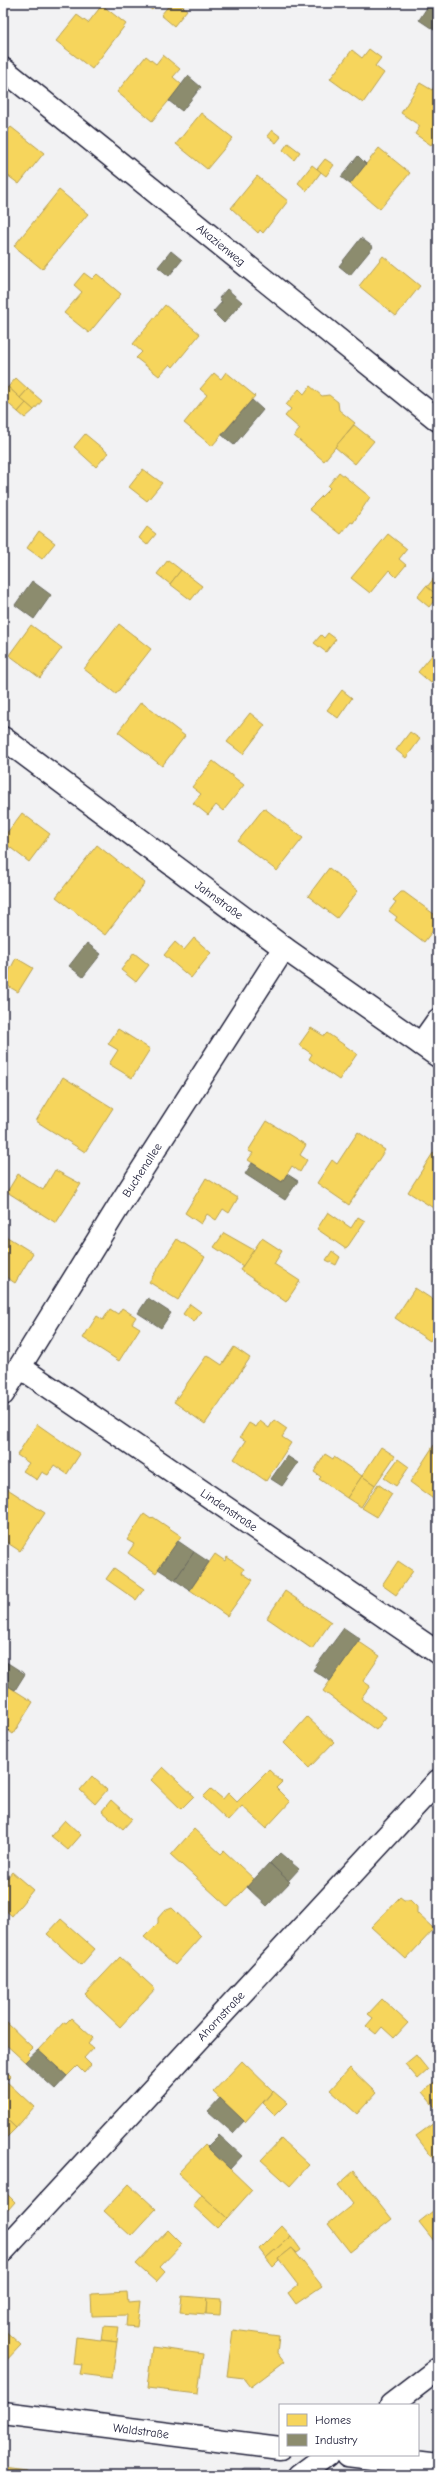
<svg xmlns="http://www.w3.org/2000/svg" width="441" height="2478" font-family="'Comic Neue',sans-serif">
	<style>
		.green { fill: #d3d3d8; stroke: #7a7a8a }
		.homes { fill: #f6d55c; stroke: #b69f52 }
		.industry { fill: #8c8c6e; stroke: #6c6c5f }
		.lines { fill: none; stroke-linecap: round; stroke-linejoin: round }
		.minor-casing { stroke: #22223b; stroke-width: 25 }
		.minor { stroke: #fff; stroke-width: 22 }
		.labels { text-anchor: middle; stroke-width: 4; stroke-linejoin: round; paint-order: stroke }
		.street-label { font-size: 12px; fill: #22223b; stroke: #fff }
	</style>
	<rect width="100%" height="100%" fill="#f2f2f3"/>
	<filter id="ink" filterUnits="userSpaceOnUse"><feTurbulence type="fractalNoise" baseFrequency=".025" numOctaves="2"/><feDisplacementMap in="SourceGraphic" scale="8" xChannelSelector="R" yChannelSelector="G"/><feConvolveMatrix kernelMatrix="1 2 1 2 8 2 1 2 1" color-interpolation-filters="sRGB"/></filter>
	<g filter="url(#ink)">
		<polygon class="green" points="245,2469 260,2469 262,2475 236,2475"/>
		<g class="homes">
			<polygon points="143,3 158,3 152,10"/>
			<polygon points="171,3 179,3 187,10 174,26 161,15"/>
			<polygon points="102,5 126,24 92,69 56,41 77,15 88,23"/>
			<polygon points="369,49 381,58 375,66 384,73 363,103 330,79 352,50 362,58"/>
			<polygon points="163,55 180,69 173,77 182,85 152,121 117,92 146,56 156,64"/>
			<polygon points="420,83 432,90 436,85 438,86 438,136 431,145 415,134 420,126 401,113"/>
			<polygon points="201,113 233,138 207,169 176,144"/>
			<polygon points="11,127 44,153 19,184 3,172 3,136"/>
			<polygon points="272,130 281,137 276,143 267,136"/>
			<polygon points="288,143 300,152 294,160 283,150"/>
			<polygon points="379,148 410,173 380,209 350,184"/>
			<polygon points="325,159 334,165 326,176 317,169"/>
			<polygon points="312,165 321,172 307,191 298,183"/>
			<polygon points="257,176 288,201 263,233 260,230 258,233 231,208"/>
			<polygon points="59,190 88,214 42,269 14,246"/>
			<polygon points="383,256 420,286 396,316 359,286"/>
			<polygon points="84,273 92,279 97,274 121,294 89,333 64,313 82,292 74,285"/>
			<polygon points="165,305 200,334 173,367 170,364 159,376 136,358 142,352 133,344"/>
			<polygon points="226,372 255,396 212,446 184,423 207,395 200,389 214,373 221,379"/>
			<polygon points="16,378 28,389 20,398 8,387"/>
			<polygon points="310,386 322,396 329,395 338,402 339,410 355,423 324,461 294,436 300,429 285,416 291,409 286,405 299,389 304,394"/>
			<polygon points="8,387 26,403 18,412 3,399 3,393"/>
			<polygon points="28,389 42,401 34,410 20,398"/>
			<polygon points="26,403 34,410 25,418 18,412"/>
			<polygon points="354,425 374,441 355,464 335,447"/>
			<polygon points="85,434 108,453 96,467 74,447"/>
			<polygon points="143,469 162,483 147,501 129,487"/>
			<polygon points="339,472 370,497 353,523 351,522 341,534 309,509 330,488 328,486"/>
			<polygon points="147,527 156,534 147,545 139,538"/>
			<polygon points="39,531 55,543 42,559 27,548"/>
			<polygon points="388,534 407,549 399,559 406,565 396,577 389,570 370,593 351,578"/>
			<polygon points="168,560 181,570 170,584 157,574"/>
			<polygon points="181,570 202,586 191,600 170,584"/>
			<polygon points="438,573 438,591 435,594 427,587"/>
			<polygon points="426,586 438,596 429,607 417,597"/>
			<polygon points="119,624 151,649 116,694 84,669"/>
			<polygon points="31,625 62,648 40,678 9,655"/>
			<polygon points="328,633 336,639 326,652 314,643 321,635 324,638"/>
			<polygon points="433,654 438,658 438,677 431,683 418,672"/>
			<polygon points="342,690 352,698 338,718 327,710"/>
			<polygon points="141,702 185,736 162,766 118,732"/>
			<polygon points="250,713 265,725 243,754 227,742"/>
			<polygon points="410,732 420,739 406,758 396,750"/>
			<polygon points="213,761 244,785 223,811 216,805 208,815 193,803 201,794 192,787"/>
			<polygon points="264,808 303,838 277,871 238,841"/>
			<polygon points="22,813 50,834 29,862 3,842 3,838"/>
			<polygon points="97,845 145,883 105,935 56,897"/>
			<polygon points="329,868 358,891 337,918 308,896"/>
			<polygon points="401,892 404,892 438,917 438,924 424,942 395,920 397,917 389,911 396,902 393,900"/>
			<polygon points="194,938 211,953 191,978 164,955 175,942 184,950"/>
			<polygon points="134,953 149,965 136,982 121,970"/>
			<polygon points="16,958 33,968 18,992 3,983"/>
			<polygon points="311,1028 324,1036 327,1033 357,1054 339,1080 309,1059 312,1054 299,1045"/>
			<polygon points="118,1029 150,1049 132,1078 109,1064 118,1050 108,1044"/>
			<polygon points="63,1077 113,1108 85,1152 36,1121"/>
			<polygon points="267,1121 306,1145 300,1155 307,1160 300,1172 292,1166 282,1182 248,1160 253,1153 248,1151"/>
			<polygon points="358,1132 385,1150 349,1205 317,1183 332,1160 337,1164"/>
			<polygon points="437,1152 438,1152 438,1211 408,1192 433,1153"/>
			<polygon points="55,1170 81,1184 56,1223 7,1192 18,1174 43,1190"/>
			<polygon points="206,1178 238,1198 229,1213 223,1209 216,1220 207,1214 201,1224 185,1213"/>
			<polygon points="328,1212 351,1228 358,1217 365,1221 346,1249 317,1229"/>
			<polygon points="224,1233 254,1250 243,1266 214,1247"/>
			<polygon points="4,1235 33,1253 15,1283 3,1275"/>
			<polygon points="262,1238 282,1251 274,1264 300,1281 286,1302 240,1270"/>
			<polygon points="177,1239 205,1257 178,1300 149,1282"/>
			<polygon points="332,1251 340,1257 336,1265 326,1260"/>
			<polygon points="415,1288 438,1303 438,1329 430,1341 395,1318"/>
			<polygon points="190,1304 201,1312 194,1322 183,1314"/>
			<polygon points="122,1308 136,1317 132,1323 140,1328 119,1361 83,1338 97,1316 103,1320 110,1309 118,1314"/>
			<polygon points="234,1347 250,1358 205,1424 174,1402 207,1355 222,1365"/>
			<polygon points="274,1420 287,1429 282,1437 291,1443 266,1481 234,1459 246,1441 240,1437 249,1423 256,1427 260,1421 269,1428"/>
			<polygon points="37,1424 80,1454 67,1474 54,1465 48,1475 42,1472 37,1480 23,1471 29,1463 17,1455"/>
			<polygon points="434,1445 438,1448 438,1497 436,1501 410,1482"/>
			<polygon points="381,1447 395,1456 375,1485 362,1476"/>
			<polygon points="325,1454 333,1459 334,1457 362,1476 347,1498 319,1479 321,1477 314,1472"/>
			<polygon points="398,1459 409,1467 396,1486 384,1478"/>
			<polygon points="362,1476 375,1485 361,1507 347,1498"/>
			<polygon points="378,1484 392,1494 377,1517 362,1508"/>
			<polygon points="6,1488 45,1513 20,1551 3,1540 3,1493"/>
			<polygon points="144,1514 151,1519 153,1517 181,1536 156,1573 128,1553 134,1544 127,1540"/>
			<polygon points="215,1554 225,1561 227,1557 244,1569 242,1573 253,1580 227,1616 190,1590"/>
			<polygon points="398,1561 413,1571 396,1595 382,1585"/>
			<polygon points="114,1568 144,1589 136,1600 106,1579"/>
			<polygon points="285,1591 331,1622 312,1649 267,1618"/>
			<polygon points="358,1641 380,1656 363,1681 370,1686 361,1698 386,1717 376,1730 323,1691"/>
			<polygon points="3,1683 33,1702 13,1734 3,1727"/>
			<polygon points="307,1717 334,1742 309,1768 284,1743"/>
			<polygon points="163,1767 194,1796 181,1809 151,1780"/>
			<polygon points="269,1770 282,1782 276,1788 290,1802 266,1828 242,1806 228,1821 203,1797 211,1789 223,1799 228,1793 237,1802"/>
			<polygon points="92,1776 107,1790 95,1804 80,1790"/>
			<polygon points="111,1800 132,1819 123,1829 102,1811"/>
			<polygon points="65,1820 81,1835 68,1850 51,1836"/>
			<polygon points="194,1829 221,1854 224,1851 254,1879 228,1907 171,1855"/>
			<polygon points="12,1872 33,1890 12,1916 3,1908 3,1883"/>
			<polygon points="400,1897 404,1900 410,1900 417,1907 417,1913 434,1929 406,1959 371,1927"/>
			<polygon points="172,1908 201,1936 175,1965 144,1937 158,1923 158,1918 164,1911"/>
			<polygon points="61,1919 95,1949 81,1965 47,1934"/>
			<polygon points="120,1957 155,1989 120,2027 85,1994"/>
			<polygon points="382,1999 408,2023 394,2038 382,2027 376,2034 366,2026 373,2018 368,2014"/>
			<polygon points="71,2018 93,2038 88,2044 93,2048 84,2058 91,2065 84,2073 77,2066 67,2076 38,2050 64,2022 66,2023"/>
			<polygon points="5,2021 33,2048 27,2054 30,2057 25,2062 3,2042 3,2023"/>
			<polygon points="416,2055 428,2070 418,2079 405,2064"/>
			<polygon points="242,2061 273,2091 245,2122 213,2092"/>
			<polygon points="350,2068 376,2093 357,2114 330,2090"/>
			<polygon points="6,2071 11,2076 6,2081 34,2107 16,2128 3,2116 3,2075"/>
			<polygon points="438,2079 438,2111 422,2092"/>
			<polygon points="273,2091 287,2103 275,2115 263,2103"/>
			<polygon points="3,2116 16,2128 3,2141"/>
			<polygon points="438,2120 438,2165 416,2136"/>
			<polygon points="281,2139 309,2165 290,2186 261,2160"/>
			<polygon points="205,2145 252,2190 227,2218 178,2173"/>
			<polygon points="354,2171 392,2219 350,2252 328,2224 353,2204 338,2185"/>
			<polygon points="129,2184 156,2209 131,2236 104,2211"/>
			<polygon points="3,2190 15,2202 8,2210 3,2205"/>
			<polygon points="202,2195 227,2218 217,2228 193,2206"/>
			<polygon points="438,2207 438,2246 419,2222"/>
			<polygon points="282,2226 291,2236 266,2258 259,2249"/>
			<polygon points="168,2230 182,2244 160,2267 165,2272 156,2282 136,2264"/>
			<polygon points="291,2236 301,2250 297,2253 292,2248 278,2259 279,2261 273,2267 266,2258"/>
			<polygon points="292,2248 322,2286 296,2304 288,2293 298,2285 278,2259"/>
			<polygon points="127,2292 128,2302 140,2301 137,2327 126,2326 127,2315 92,2316 91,2294"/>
			<polygon points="182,2296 207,2298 206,2314 180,2312"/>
			<polygon points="207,2298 221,2299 220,2315 206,2314"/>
			<polygon points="103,2326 119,2327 117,2342 101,2340"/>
			<polygon points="3,2329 21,2345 3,2364"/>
			<polygon points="233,2330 279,2336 277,2353 284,2362 251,2387 244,2378 227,2376"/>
			<polygon points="76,2337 117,2342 112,2378 80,2374 82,2365 73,2364"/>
			<polygon points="152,2347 203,2354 198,2394 147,2388"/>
			<polygon points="5,2467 29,2470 28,2475 4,2475"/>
		</g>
		<g class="industry">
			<polygon points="430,3 438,3 438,24 434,30 419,20"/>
			<polygon points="188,76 201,87 182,111 169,101"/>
			<polygon points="358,156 366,164 350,184 341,177"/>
			<polygon points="361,238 373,247 350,275 339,266"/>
			<polygon points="171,251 182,260 169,276 158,267"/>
			<polygon points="227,289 242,302 224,323 213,312 222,302 219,298"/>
			<polygon points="252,400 263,410 234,445 222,435"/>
			<polygon points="32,581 51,595 34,619 15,605"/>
			<polygon points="87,943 101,954 83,977 69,966"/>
			<polygon points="252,1163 282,1182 287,1174 298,1181 285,1200 245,1174"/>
			<polygon points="148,1298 171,1313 161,1328 138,1313"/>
			<polygon points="287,1456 298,1463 282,1486 271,1479"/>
			<polygon points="178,1541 194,1552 175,1580 158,1569"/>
			<polygon points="194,1552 209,1562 190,1590 175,1580"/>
			<polygon points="344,1628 360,1639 330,1681 313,1670"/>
			<polygon points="3,1660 25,1674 15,1690 3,1683"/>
			<polygon points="280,1853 299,1869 288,1881 270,1863"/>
			<polygon points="269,1863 290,1882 267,1906 247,1887"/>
			<polygon points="38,2050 67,2076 55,2089 25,2062"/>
			<polygon points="220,2098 244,2121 233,2133 208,2111"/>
			<polygon points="219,2135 242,2156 230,2169 207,2147"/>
		</g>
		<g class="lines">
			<g class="minor-casing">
				<g id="minor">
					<polyline points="3,69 438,420"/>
					<polyline points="3,738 284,948 438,1056"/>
					<polyline points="421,1044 438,1020"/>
					<polyline points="20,1367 438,1653"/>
					<polyline points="3,1394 122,1201 284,948"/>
					<polyline points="3,2251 438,1781"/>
					<polyline points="391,2405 438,2369"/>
					<polyline points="3,2413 280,2448"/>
					<polyline points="347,2455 438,2466"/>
					<polyline points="300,2475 327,2455"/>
				</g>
			</g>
			<use href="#minor" class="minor"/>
		</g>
	</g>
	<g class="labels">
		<g class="street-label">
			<text transform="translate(221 245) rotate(39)" y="4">Akazienweg</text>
			<text transform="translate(219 900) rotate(36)" y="4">Jahnstraße</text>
			<text transform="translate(142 1170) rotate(-57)" y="4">Buchenallee</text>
			<text transform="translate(229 1510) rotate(34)" y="4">Lindenstraße</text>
			<text transform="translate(221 2016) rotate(-47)" y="4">Ahornstraße</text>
			<text transform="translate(141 2431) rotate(7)" y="4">Waldstraße</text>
		</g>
	</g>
	<rect width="441" height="2478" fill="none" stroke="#fff" stroke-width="16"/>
	<rect x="8" y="8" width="425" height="2462" fill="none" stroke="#22223b" stroke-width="1.5" filter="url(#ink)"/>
	<rect x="279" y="2404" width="140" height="52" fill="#ffffff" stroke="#a7a7b1"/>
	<rect x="287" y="2414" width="20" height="12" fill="#f6d55c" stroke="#a7a7b1"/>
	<text x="315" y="2424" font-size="12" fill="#22223b">Homes</text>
	<rect x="287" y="2434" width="20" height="12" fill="#8c8c6e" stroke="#a7a7b1"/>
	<text x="315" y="2444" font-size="12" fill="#22223b">Industry</text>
</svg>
